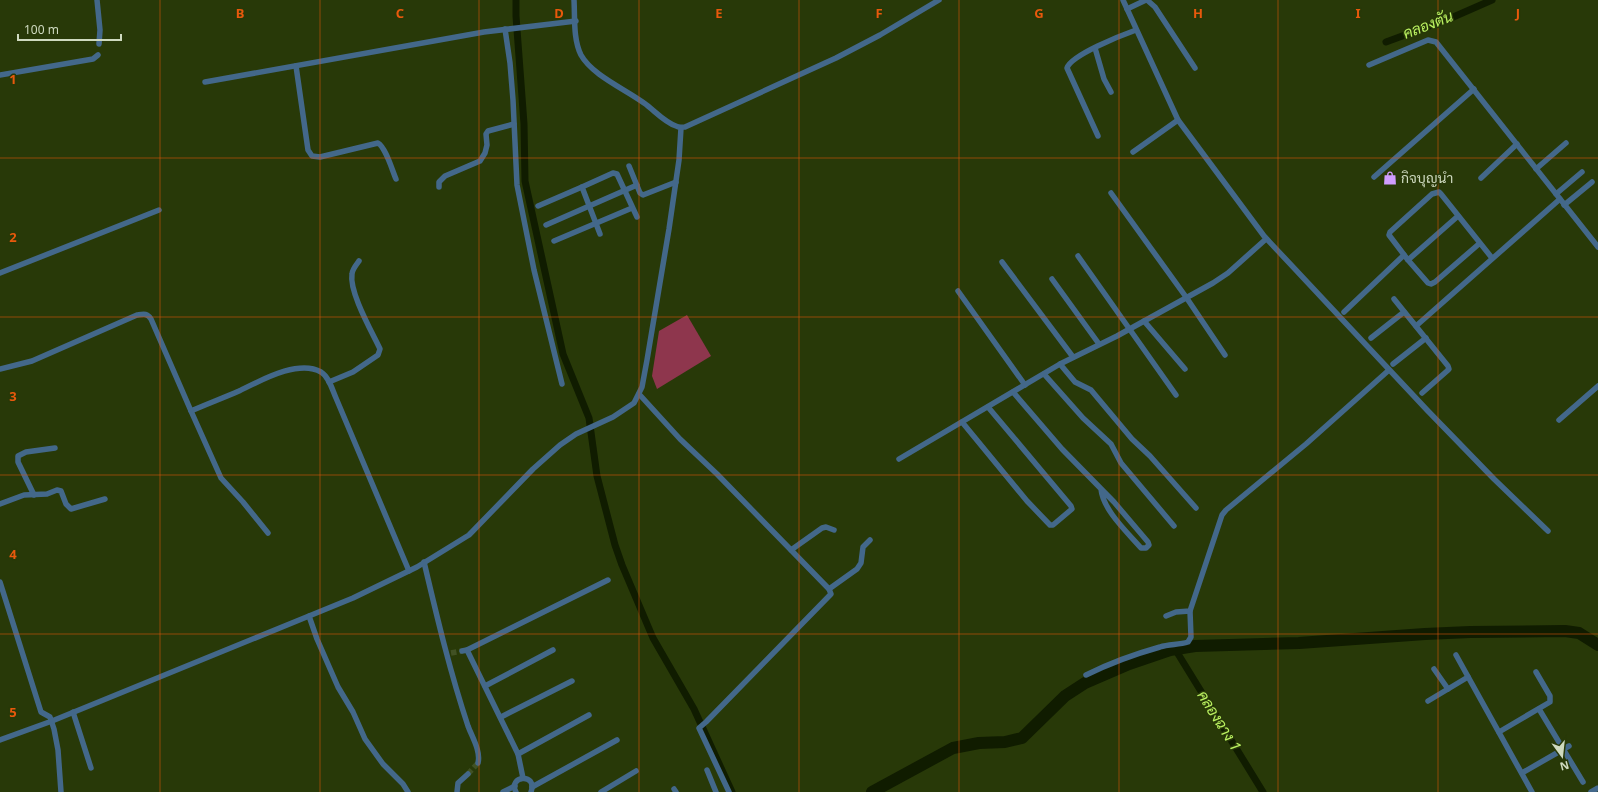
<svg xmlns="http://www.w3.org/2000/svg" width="1598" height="792" font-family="'Noto Sans',Sarabun,sans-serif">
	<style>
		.green { fill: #8e364d }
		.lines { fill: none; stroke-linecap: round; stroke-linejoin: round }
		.canal { stroke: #101c00; stroke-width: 7 }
		.river { stroke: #101c00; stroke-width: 12 }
		.street-tunnel { stroke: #415124; stroke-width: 5.5; stroke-dasharray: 5.5 3; stroke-linecap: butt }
		.street { stroke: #43688a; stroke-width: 5.5 }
		.grid { fill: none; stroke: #e8590c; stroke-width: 1; stroke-opacity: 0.55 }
		.labels { text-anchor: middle; stroke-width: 3; stroke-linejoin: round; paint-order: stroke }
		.poi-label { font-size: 14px; fill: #cfdac0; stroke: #283908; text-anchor: start }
		.water-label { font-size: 15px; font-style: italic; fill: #bbf261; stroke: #283908 }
		.grid-label { font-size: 13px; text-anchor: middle; font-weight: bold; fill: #e8590c; stroke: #283908; stroke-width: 3; stroke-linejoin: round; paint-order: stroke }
	</style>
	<rect width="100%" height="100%" fill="#283908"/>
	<polygon class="green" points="687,315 711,356 657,389 652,376 659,331"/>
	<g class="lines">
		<g class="canal">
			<polyline points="516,0 516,16 524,124 525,181 563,354 589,418 597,476 615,545 622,565 653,638 694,709 732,792"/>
			<polyline points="1386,42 1451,18 1492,0"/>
			<polyline points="1175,649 1263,792"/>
		</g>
		<polyline class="river" points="872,792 953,748 979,743 1005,742 1022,738 1065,696 1085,683 1129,664 1170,650 1195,646 1299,643 1425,634 1470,632 1565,631 1579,633 1598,645"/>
		<g class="street-tunnel">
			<polyline points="451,653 462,651"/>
			<polyline points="468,774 478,763"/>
		</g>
		<g class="street">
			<polyline points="97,0 100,30 99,44"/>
			<path d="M574 0C575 17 573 39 581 55 592 75 625 89 644 103 654 110 664 122 676 126 679 128 682 127 685 127L836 58 880 35 939 0"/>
			<polyline points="1123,0 1178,120 1264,236 1427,410 1494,479 1548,531"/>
			<polyline points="1147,0 1155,7 1195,68"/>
			<polyline points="1127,9 1146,0"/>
			<polyline points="505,29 510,63 513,100 517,185 534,270 562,384"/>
			<polyline points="1095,48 1104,79 1111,92"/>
			<polyline points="1369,65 1428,40 1436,42 1598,247"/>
			<path d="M296 66 308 150 312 156 320 157 378 143C386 148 392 170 396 179"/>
			<polyline points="0,75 93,59 98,55"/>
			<polyline points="205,82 484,32 576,21"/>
			<path d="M1098 136 1067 68C1071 55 1122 35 1136 30"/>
			<polyline points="1133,152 1178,120"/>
			<polyline points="629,166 640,193 643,195 676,182"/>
			<polyline points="1536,169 1566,143"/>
			<polyline points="1374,177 1474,89"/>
			<polyline points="1481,178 1517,144"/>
			<polyline points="439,187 439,182 445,176 480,161 485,153 487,145 486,134 488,131 514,124"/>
			<polyline points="1111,193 1186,297 1225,355"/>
			<polyline points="1556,194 1582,172"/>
			<polyline points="1564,205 1592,182"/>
			<polyline points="538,206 582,187"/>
			<polyline points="546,225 637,185"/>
			<polyline points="600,234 582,187 613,173 617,174 637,217"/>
			<polyline points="554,241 632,208"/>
			<polyline points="1480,243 1435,282 1431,284 1428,283 1408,260 1389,235 1390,232 1432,194 1439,192 1441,194 1492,258"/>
			<polyline points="1078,256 1176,395"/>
			<polyline points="1408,260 1458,216"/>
			<polyline points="1002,262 1073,357"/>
			<polyline points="0,273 159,210"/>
			<polyline points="1052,279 1099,344"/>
			<polyline points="958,291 1025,385"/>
			<polyline points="1394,299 1448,366 1449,369 1447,371 1422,393"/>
			<polyline points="1344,312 1404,255"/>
			<polyline points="1144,321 1185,369"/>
			<polyline points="1416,326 1560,199"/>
			<polyline points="1371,338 1404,312"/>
			<polyline points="1060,364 1075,382 1091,390 1096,396 1132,439 1150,456 1196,508"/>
			<polyline points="1393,364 1426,338"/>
			<path d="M0 369 32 361 137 315C144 314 147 313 151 319L191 411C207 404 223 398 239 391 260 381 298 359 321 372 329 377 332 389 336 398L409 571"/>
			<polyline points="1044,374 1083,418 1111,444 1121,463 1174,526"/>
			<path d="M329 382 353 372 378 355 380 349C372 332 349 292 352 274 352 270 356 265 359 261"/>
			<path d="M1013 392 1062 449 1114 502 1148 542 1149 545 1146 548H1141C1127 532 1103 510 1101 489"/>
			<polyline points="639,394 680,439 717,474 829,589 831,594 706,722 699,728 729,792"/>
			<polyline points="191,411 221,478 243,502 268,533"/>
			<polyline points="1559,420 1598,386"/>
			<polyline points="962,422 1027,501 1050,525 1053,525 1072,509 1071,506 988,407"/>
			<polyline points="899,459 1060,364 1117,336 1213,283 1228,273 1266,239"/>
			<polyline points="34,495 18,462 18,456 26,452 55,448"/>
			<polyline points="0,504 24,495 47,494 57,490 61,491 66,504 71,509 105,499"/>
			<polyline points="791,550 822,528 826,527 834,530"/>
			<path d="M424 562C437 617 450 672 468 726 472 737 481 751 478 763"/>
			<polyline points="0,582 41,712 50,717 54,729 58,750 61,792"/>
			<polyline points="829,589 857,569 861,563 863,547 870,540"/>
			<polyline points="309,616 317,639 338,687 353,712 365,739 383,764 403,784 408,792"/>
			<polyline points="1166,616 1176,612 1190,611 1222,515 1226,510 1306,444 1389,370"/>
			<polyline points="467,650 518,754 523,778"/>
			<polyline points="462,651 467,650 608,580"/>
			<polyline points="1456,655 1532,792"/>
			<polyline points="1434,669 1448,689"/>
			<path d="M1086 675C1110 663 1135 654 1160 647 1169 644 1179 645 1188 642L1191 637 1190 611"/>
			<polyline points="485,686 553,650"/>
			<polyline points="1428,701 1468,677"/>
			<polyline points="1539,709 1583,782"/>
			<polyline points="73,712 91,768"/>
			<polyline points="501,717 572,681"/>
			<polyline points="1499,732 1550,702 1550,696 1536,672"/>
			<polyline points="0,740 52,721 309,616 353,598 417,567 469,535 533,469 560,445 576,434 613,417 634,403 642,387 647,360 669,229 679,160 681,128"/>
			<polyline points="518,754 589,715"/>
			<polyline points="707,770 716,792"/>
			<polyline points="1522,773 1569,746"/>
			<polyline points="532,787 617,740"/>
			<polyline points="674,789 676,792"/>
			<polyline points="457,792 458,783 468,774"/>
			<polyline points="503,792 515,786"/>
			<path d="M516 792C507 776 538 772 531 792"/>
			<polyline points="601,792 636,771"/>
			<polyline points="1591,792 1598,788"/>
		</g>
	</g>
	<path class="grid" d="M160 0V792M320 0V792M479 0V792M639 0V792M799 0V792M959 0V792M1119 0V792M1278 0V792M1438 0V792M0 158H1598M0 317H1598M0 475H1598M0 634H1598"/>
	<defs>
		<g id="shop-bare" transform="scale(1.08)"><path d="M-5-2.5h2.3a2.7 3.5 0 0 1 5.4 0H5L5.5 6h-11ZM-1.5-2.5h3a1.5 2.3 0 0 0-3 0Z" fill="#d09dff" stroke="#283908" stroke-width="2.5" paint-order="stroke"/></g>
	</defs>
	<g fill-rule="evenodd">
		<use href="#shop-bare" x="1390" y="178"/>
	</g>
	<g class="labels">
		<g class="poi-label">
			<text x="1401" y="183">กิจบุญนำ</text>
		</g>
		<g class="water-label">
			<text transform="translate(1428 25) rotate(-21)" y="5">คลองตัน</text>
			<text transform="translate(1219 721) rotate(58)" y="5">คลองฉาง 1</text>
		</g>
	</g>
	<g class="grid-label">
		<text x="240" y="18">B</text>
		<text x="400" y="18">C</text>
		<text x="559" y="18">D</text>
		<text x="719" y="18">E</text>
		<text x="879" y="18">F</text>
		<text x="1039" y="18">G</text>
		<text x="1198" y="18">H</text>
		<text x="1358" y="18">I</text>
		<text x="1518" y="18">J</text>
		<text x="13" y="84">1</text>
		<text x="13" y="242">2</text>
		<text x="13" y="401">3</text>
		<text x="13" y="559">4</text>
		<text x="13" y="717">5</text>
	</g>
	<g transform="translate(1562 756) rotate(165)" stroke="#283908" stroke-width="3" paint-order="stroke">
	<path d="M0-3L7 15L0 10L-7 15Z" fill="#cfdac0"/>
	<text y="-6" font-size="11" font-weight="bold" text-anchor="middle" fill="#cfdac0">N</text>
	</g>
	<path d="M18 34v6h103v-6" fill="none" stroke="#cfdac0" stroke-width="2"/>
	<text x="24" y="34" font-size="12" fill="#cfdac0" stroke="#283908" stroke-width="3" paint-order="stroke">100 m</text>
</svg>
